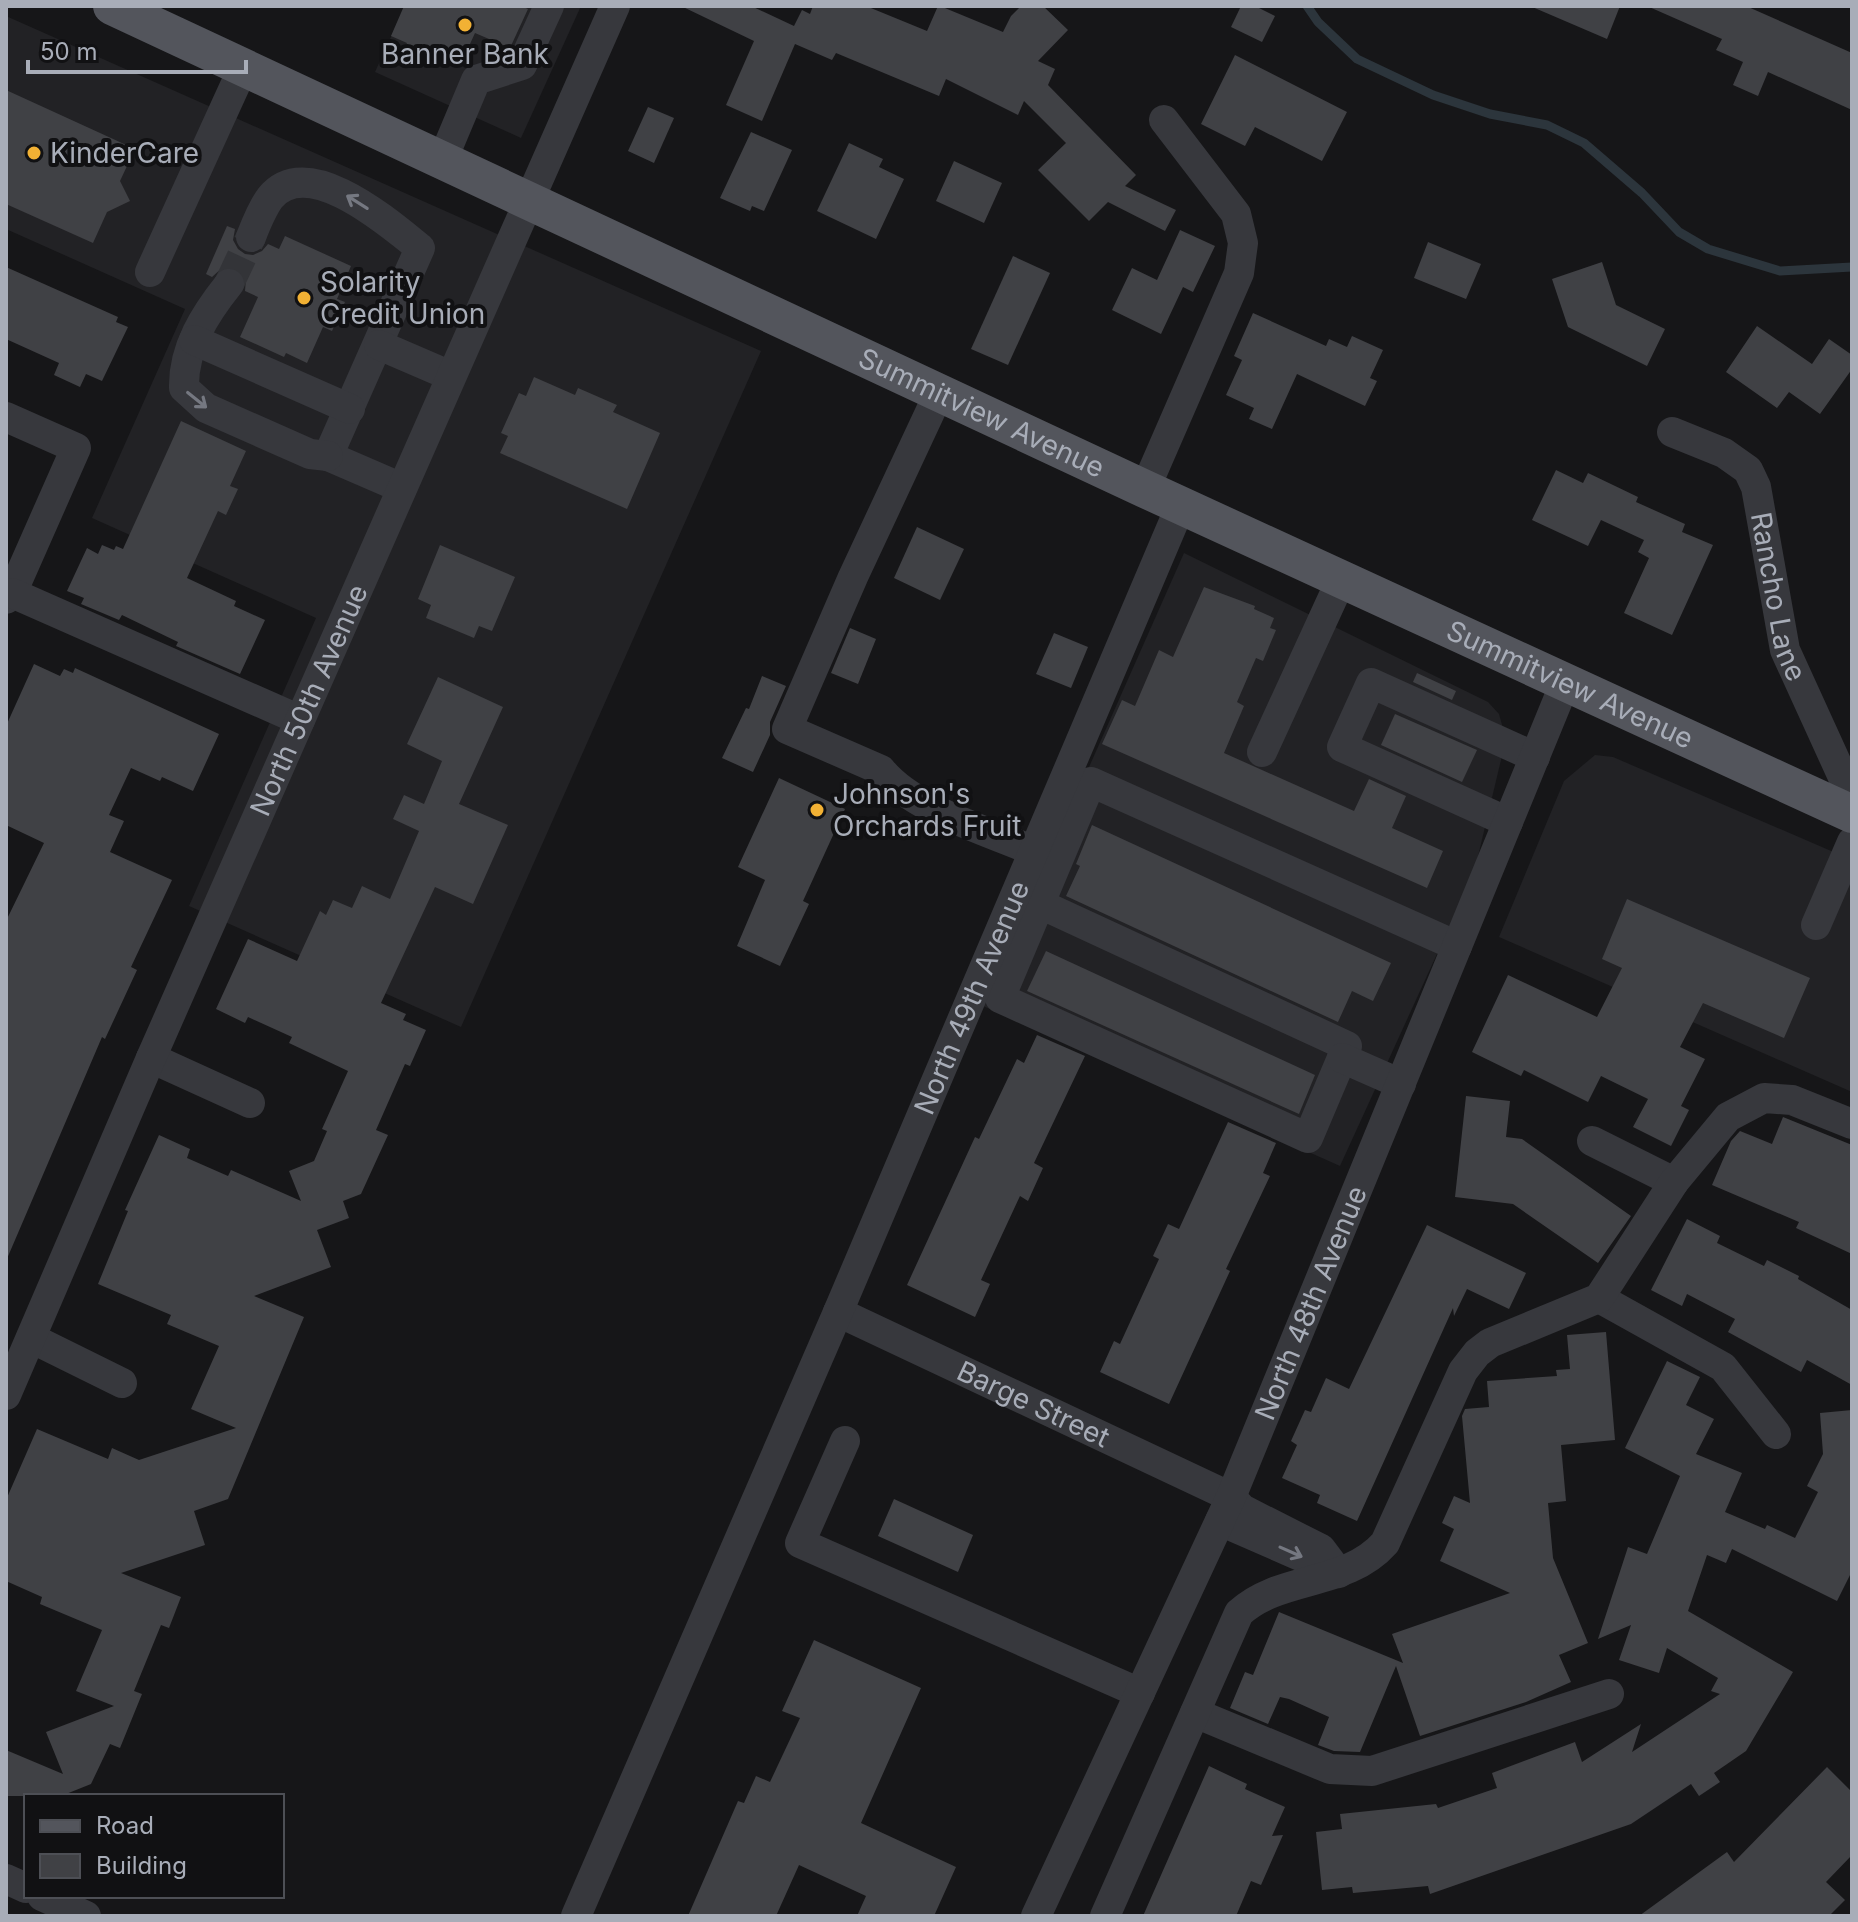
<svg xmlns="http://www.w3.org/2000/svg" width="1858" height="1922" font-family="Inter,sans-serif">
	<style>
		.built { fill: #222225 }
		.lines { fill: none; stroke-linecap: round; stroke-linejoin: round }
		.stream { stroke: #2c353c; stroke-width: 9 }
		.building { fill: #404145 }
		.minor-tunnel { stroke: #333438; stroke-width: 30; stroke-dasharray: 30 15; stroke-linecap: butt }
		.minor { stroke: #37383d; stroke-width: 30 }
		.major { stroke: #53555c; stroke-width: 38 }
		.oneway { stroke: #757881 }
		.poi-dot { fill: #f2b134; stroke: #111113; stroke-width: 3 }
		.labels { text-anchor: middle; stroke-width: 8; stroke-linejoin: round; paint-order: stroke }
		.poi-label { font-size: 28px; fill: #a8adb8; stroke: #111113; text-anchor: start }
		.street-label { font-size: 28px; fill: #a8adb8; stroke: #111113 }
	</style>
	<rect width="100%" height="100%" fill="#161618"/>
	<g class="built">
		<polygon points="405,6 581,6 521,138 375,72"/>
		<polygon points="6,16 761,351 461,1027 189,906 316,618 92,518 185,309 6,229"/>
		<polygon points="1184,553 1488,702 1499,714 1506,739 1474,873 1340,1166 983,1006"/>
		<polygon points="1595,755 1613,757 1852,860 1852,1092 1499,937 1564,781"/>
	</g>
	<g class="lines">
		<polyline class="stream" points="1307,6 1318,22 1357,59 1433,95 1490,114 1547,125 1584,143 1642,193 1679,232 1708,249 1780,271 1852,267"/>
	</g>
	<g class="building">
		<polygon points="404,6 521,6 528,9 510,48 475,33 460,66 436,56 432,65 403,53 407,43 391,36"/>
		<polygon points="681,6 751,6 794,26 802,10 810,14 813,6 866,6 927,31 938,6 940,6 1003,32 1011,16 1021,6 1043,6 1068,30 1038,61 1055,69 1048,85 1136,175 1125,186 1176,210 1165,231 1108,202 1089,221 1038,170 1066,143 1024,101 1018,115 946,79 939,96 836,53 832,60 795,44 762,121 726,105 754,41"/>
		<polygon points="1241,6 1255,6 1275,16 1262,42 1231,27"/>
		<polygon points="1530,6 1620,6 1607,39"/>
		<polygon points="1647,6 1746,6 1852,53 1852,110 1768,72 1758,96 1733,85 1743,62 1716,50 1722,39"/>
		<polygon points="1235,55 1347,112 1322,161 1255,127 1245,146 1201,124"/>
		<polygon points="6,90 135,149 120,181 130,201 107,212 93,243 6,204"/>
		<polygon points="648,107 674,118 654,163 628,151"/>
		<polygon points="751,132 792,150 764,211 752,206 750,211 720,198"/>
		<polygon points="849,143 883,159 879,167 904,179 876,239 817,211"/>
		<polygon points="954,161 1002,183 984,223 936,201"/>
		<polygon points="227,226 235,229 233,240 238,249 245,254 253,255 262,251 268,244 279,249 285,236 351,266 337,299 345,302 332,331 323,327 307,363 286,353 284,357 240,337 258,297 245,291 246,278 239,269 231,266 223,267 212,277 206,274"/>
		<polygon points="1180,230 1215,246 1193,292 1183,287 1161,334 1112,310 1132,268 1157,280"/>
		<polygon points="1428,242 1481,264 1466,299 1414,278"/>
		<polygon points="1013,256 1050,273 1008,365 971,349"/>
		<polygon points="1602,262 1616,305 1665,329 1647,366 1568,327 1552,279"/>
		<polygon points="6,267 118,317 116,322 128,327 102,381 86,374 80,387 54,375 59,363 6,339"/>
		<polygon points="1253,313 1326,346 1329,339 1347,347 1352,336 1383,350 1370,378 1377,381 1365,406 1297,374 1272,429 1249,419 1254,408 1226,395 1242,360 1234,356"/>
		<polygon points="1757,326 1812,364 1829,339 1852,355 1852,369 1820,414 1789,392 1777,408 1726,372"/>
		<polygon points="534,377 575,395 578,388 617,405 613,412 660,433 627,509 500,453 508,436 501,433 519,393 526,396"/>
		<polygon points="181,421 246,451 230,486 238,489 226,515 218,511 187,578 236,601 234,606 265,620 240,674 176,646 178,642 122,615 119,620 81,604 84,598 67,591 87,548 98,554 102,545 114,550 116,546 123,549"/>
		<polygon points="1556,470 1583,483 1588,473 1638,497 1636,502 1685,524 1682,532 1713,545 1672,635 1624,613 1649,558 1638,552 1644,540 1601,520 1588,546 1532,520"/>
		<polygon points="917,527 964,549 940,600 894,578"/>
		<polygon points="440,545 515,577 492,631 479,626 474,638 426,618 431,605 418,599"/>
		<polygon points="1204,587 1255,606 1254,609 1274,618 1270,628 1276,630 1263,661 1256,658 1237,702 1244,706 1224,753 1354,811 1369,779 1406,796 1392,828 1443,851 1427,888 1102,744 1122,700 1135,706 1159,650 1173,657"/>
		<polygon points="850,628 876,639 858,684 831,673"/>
		<polygon points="1054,633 1088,647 1071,688 1036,674"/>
		<polygon points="34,664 60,676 64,669 73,673 75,668 219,734 193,791 162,777 160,781 131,768 109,815 124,821 110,852 172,880 131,967 137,970 105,1039 102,1037 6,1261 6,921 44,843 6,825 6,726"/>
		<polygon points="1417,673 1456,691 1452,700 1413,682"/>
		<polygon points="762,676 786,686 770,722 770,735 753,772 722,758 746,708 749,709"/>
		<polygon points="438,677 503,707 459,804 508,825 473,904 435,887 381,1003 406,1014 403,1020 426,1030 410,1066 405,1064 376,1130 388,1135 361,1194 343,1201 349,1218 317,1230 331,1267 254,1296 304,1317 228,1499 194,1511 205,1545 121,1573 181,1597 169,1628 161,1625 134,1691 142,1694 120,1748 110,1744 91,1784 61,1796 6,1796 6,1750 63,1774 46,1732 114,1706 76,1691 102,1630 40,1604 42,1597 6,1581 6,1500 37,1429 108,1459 112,1448 139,1460 236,1428 191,1409 219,1346 167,1324 171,1315 98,1284 128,1211 125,1210 159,1135 190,1149 187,1158 228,1176 231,1170 301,1201 289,1171 314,1161 327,1131 322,1129 348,1071 289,1043 292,1037 248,1017 245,1023 216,1009 248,939 297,961 320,911 326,915 333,900 352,908 362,886 390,899 419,831 393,819 404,795 424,804 442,761 407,744"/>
		<polygon points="1395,714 1477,750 1462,782 1381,745"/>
		<polygon points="779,778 845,809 803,901 809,904 780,966 737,946 765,880 738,867"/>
		<polygon points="1092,825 1391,963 1373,1001 1352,991 1338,1022 1066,896 1080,866 1076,864"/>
		<polygon points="1627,899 1810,978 1784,1038 1703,1003 1680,1047 1705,1059 1681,1106 1689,1110 1671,1146 1633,1127 1648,1099 1601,1076 1588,1102 1524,1070 1521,1076 1472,1052 1508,975 1597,1017 1622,968 1602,959"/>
		<polygon points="1046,951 1315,1075 1299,1114 1027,991"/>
		<polygon points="1037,1035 1085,1056 1034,1163 1043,1168 1028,1201 1020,1196 981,1280 990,1284 975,1317 907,1285 975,1137 979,1139 1017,1059 1024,1063"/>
		<polygon points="1466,1096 1510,1101 1506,1137 1522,1139 1631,1216 1598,1263 1513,1204 1455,1197"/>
		<polygon points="1783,1117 1852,1145 1852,1254 1796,1228 1799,1222 1712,1185 1731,1141 1740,1131 1772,1144"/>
		<polygon points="1228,1122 1276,1143 1263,1173 1270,1176 1226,1269 1230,1271 1169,1404 1100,1372 1114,1341 1120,1344 1159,1259 1153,1256 1168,1224 1179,1229"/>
		<polygon points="1687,1219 1720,1236 1717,1243 1764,1266 1767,1260 1799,1276 1798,1279 1852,1310 1852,1385 1807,1360 1801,1372 1728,1332 1735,1319 1687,1294 1682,1306 1651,1290"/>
		<polygon points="1427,1225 1526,1273 1509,1309 1467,1289 1454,1316 1453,1308 1357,1521 1317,1503 1320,1495 1282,1478 1297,1445 1291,1441 1305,1410 1311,1412 1326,1378 1349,1389"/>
		<polygon points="1606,1332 1615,1440 1561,1445 1566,1501 1548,1503 1553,1558 1588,1643 1559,1655 1571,1682 1526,1702 1420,1736 1396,1666 1360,1752 1334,1751 1318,1745 1329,1717 1289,1699 1280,1697 1268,1724 1230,1708 1245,1672 1253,1675 1279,1612 1403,1663 1392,1634 1510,1593 1440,1561 1454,1529 1442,1523 1454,1496 1470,1503 1462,1416 1465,1409 1489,1407 1487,1381 1557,1376 1556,1370 1570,1369 1567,1335"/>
		<polygon points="1667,1361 1700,1377 1686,1405 1714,1419 1696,1454 1742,1473 1725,1512 1765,1529 1767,1525 1795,1538 1818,1492 1807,1486 1823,1454 1820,1413 1852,1410 1852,1571 1837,1601 1732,1549 1726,1563 1707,1555 1688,1611 1793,1672 1746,1751 1714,1773 1720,1782 1699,1796 1691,1784 1631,1824 1430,1894 1428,1886 1353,1893 1352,1887 1322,1890 1316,1832 1342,1829 1340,1814 1436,1804 1438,1808 1497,1788 1492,1773 1575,1742 1582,1762 1641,1724 1632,1752 1720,1694 1711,1691 1718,1678 1667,1648 1659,1673 1619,1660 1631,1625 1598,1639 1628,1547 1647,1554 1680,1476 1625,1448"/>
		<polygon points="894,1499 973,1535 958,1572 878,1536"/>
		<polygon points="814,1640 921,1688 861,1823 956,1867 934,1916 857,1916 866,1896 799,1865 776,1916 688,1916 738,1801 744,1803 756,1776 770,1782 800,1718 782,1711"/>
		<polygon points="1209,1766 1247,1784 1245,1789 1285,1807 1272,1836 1283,1835 1261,1885 1251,1881 1236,1916 1143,1916"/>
		<polygon points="1827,1767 1852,1792 1852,1855 1826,1882 1845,1900 1829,1916 1639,1916 1727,1852 1734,1862"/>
	</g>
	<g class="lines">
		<polyline class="minor-tunnel" points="229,284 251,237"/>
		<g class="minor">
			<polyline points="442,161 476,80 522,65 549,6"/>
			<path d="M251 237C256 224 262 209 270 198 307 151 390 224 420 248L328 456 402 488"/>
			<polyline points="150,272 243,68"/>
			<path d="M229 284C205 314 183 348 184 388L206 408 310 454 328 456"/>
			<polyline points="194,340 350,409"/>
			<polyline points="379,345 451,376"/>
			<path d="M939 393 853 577 787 729 881 770C912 809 988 831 1034 851"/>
			<polyline points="6,417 76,448 12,593 6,599"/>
			<path id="s1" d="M1672 432 1724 453 1748 470 1756 487 1785 650 1852 797"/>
			<polyline points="1145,489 1239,273 1243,243 1236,214 1164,120"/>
			<polyline points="12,593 300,720"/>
			<polyline points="1262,752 1341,580"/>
			<polyline points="1508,822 1342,747 1371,683 1535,757"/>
			<polyline points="1040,904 1347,1046 1308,1138 1000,998 1091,782 1457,946"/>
			<polyline points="1816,925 1852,842"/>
			<polyline points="151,1058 250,1103"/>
			<polyline points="1342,1058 1401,1084"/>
			<polyline points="1592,1141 1674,1182"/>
			<polyline points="1599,1298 1723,1367 1776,1434"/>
			<path id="s2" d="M838 1312 1231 1497 1242 1509 1321 1549 1339 1573 1220 1521"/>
			<polyline points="31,1338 122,1383"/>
			<path id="s3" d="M6 1395 151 1058 615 6"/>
			<polyline points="845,1441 800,1543 1140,1693"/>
			<polyline points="1195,1713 1330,1769 1372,1771 1609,1694"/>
			<polyline points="6,1879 26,1888"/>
			<polyline points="42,1896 86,1916"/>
			<path id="s4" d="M576 1916 838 1312 1181 505"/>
			<path id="s5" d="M1036 1916 1231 1497 1565 683"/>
			<path d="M1105 1916 1239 1613C1280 1575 1346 1587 1385 1543L1463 1371 1477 1353 1490 1343 1599 1298 1674 1182 1728 1117 1764 1098 1792 1100 1852 1124"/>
		</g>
		<path class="major" id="s6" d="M112 6 1145 489 1852 814"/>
	</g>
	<defs><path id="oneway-shaft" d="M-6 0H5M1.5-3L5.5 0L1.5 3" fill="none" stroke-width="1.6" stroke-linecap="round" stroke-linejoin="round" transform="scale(2)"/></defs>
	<g class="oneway">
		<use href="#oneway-shaft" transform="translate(357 202) rotate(-148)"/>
		<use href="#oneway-shaft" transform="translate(197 400) rotate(39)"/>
		<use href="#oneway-shaft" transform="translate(1291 1552) rotate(24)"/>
	</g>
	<g class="poi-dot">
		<circle cx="465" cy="25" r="8"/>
		<circle cx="34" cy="153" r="8"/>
		<circle cx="304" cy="298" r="8"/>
		<circle cx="817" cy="810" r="8"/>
	</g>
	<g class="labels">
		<g class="poi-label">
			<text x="465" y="64" text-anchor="middle">Banner Bank</text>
			<text x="50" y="163">KinderCare</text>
			<text x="320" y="292">Solarity<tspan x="320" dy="32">Credit Union</tspan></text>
			<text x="833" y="804">Johnson's<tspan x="833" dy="32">Orchards Fruit</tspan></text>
		</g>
		<g class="street-label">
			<text dy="10" stroke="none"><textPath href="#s6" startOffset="960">Summitview Avenue</textPath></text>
			<text dy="10" stroke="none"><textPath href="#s1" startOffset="216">Rancho Lane</textPath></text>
			<text dy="10" stroke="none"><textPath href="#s6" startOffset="1608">Summitview Avenue</textPath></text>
			<text dy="10" stroke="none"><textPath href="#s3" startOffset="758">North 50th Avenue</textPath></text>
			<text dy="10" stroke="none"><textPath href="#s4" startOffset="1000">North 49th Avenue</textPath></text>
			<text dy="10" stroke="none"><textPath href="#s5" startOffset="672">North 48th Avenue</textPath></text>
			<text dy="10" stroke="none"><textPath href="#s2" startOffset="216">Barge Street</textPath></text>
		</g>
	</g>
	<rect width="1858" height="1922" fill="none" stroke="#a8adb8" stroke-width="16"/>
	<rect x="24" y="1794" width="260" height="104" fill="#111113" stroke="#4d4f55" stroke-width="2"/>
	<rect x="40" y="1820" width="40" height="12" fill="#53555c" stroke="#4d4f55" stroke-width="2"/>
	<text x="96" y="1834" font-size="24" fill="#a8adb8">Road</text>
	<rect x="40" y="1854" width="40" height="24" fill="#404145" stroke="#4d4f55" stroke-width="2"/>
	<text x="96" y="1874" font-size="24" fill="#a8adb8">Building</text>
	<path d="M28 60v12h218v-12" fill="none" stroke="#a8adb8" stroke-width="4"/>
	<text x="40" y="60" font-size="24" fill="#a8adb8" stroke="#111113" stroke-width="6" paint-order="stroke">50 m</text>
</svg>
